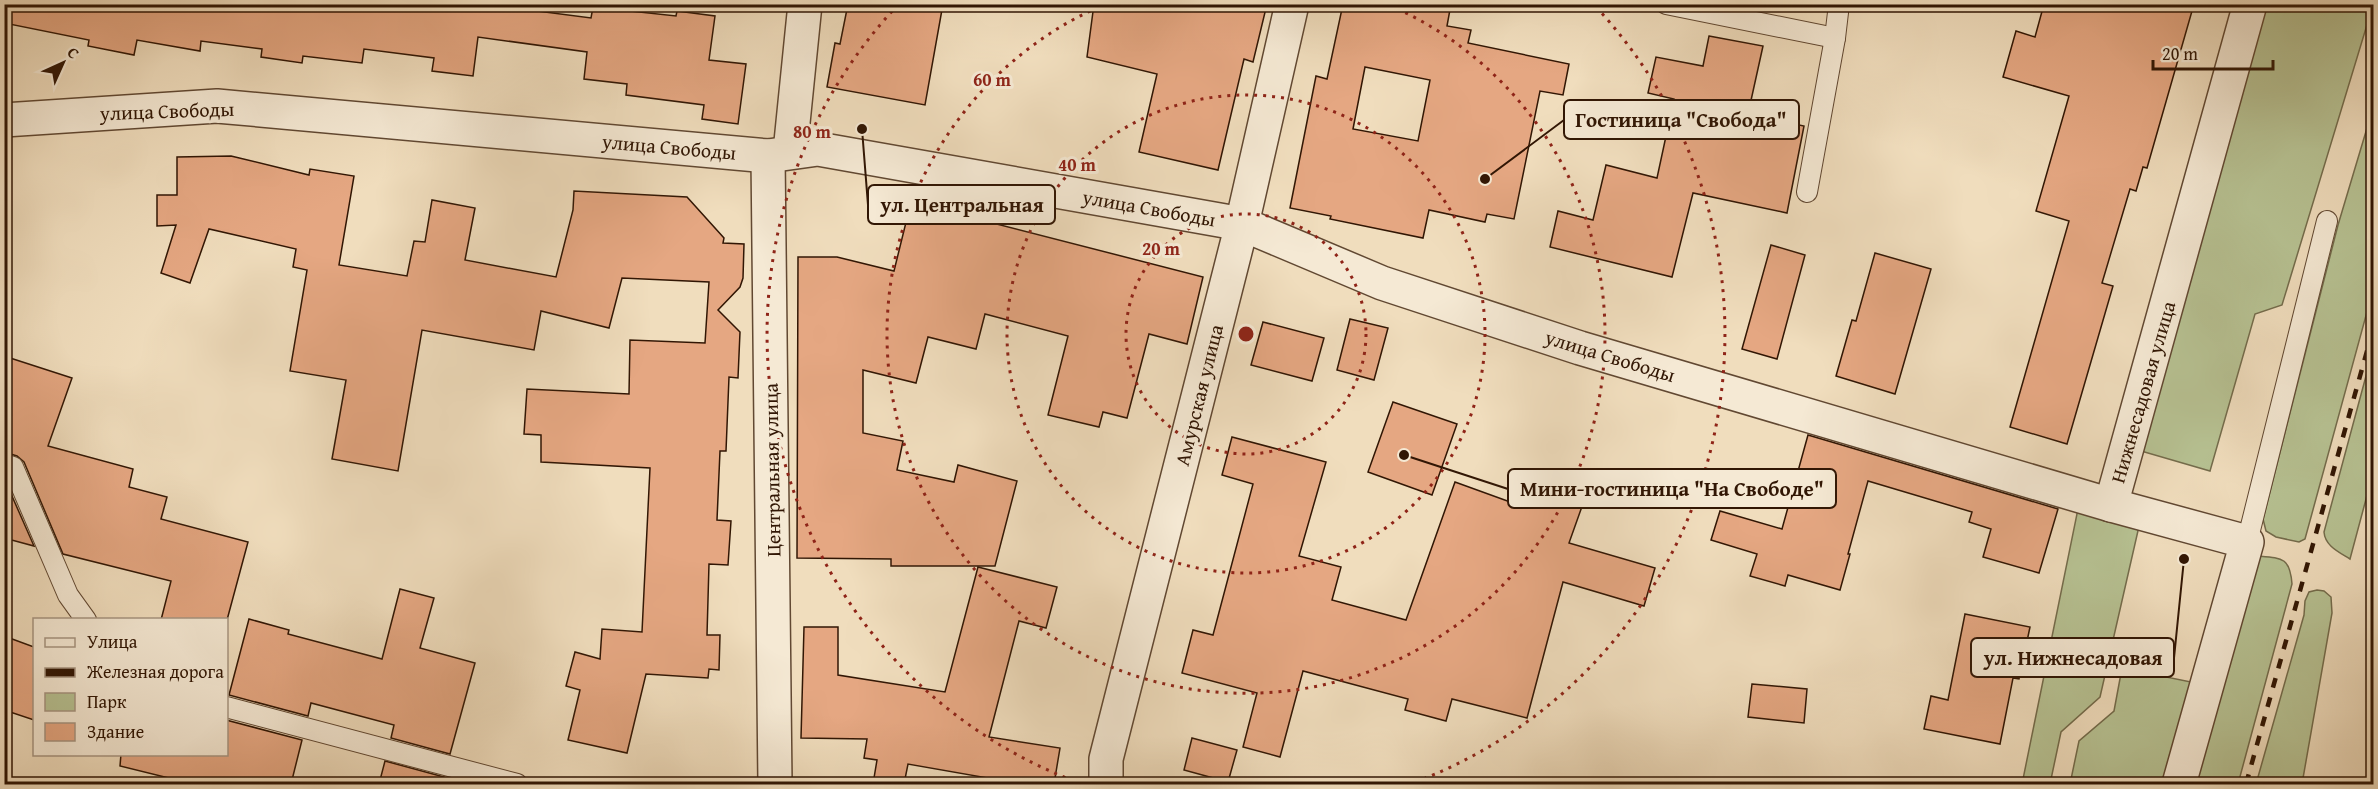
<svg xmlns="http://www.w3.org/2000/svg" width="2378" height="789" font-family="'Gentium Book Plus',serif">
	<style>
		.green { fill: #b7c293; stroke: #746c4c; stroke-width: 1.5 }
		.building { fill: #e5a782; stroke: #311604; stroke-width: 1.5; fill-rule: evenodd }
		.lines { fill: none; stroke-linecap: round; stroke-linejoin: round }
		.lane-casing { stroke: #614832; stroke-width: 22 }
		.street-casing { stroke: #614832; stroke-width: 36 }
		.lane { stroke: #f5e9d4; stroke-width: 20 }
		.street { stroke: #f5e9d4; stroke-width: 33 }
		.rail { stroke: #311604; stroke-width: 4.5; stroke-dasharray: 10 10; stroke-linecap: butt }
		.ring { fill: none; stroke: #8f2418; stroke-width: 3; stroke-dasharray: 3 6 }
		.labels { text-anchor: middle; stroke-width: 6; stroke-linejoin: round; paint-order: stroke }
		.street-label { font-size: 20px; fill: #311604; stroke: #f5e9d4 }
		.centre { fill: #8f2418; stroke: #f5e9d4; stroke-width: 3 }
		.ring-label { font-size: 18px; text-anchor: middle; font-weight: bold; fill: #8f2418; stroke: #f5e9d4; stroke-width: 6; stroke-linejoin: round; paint-order: stroke }
		.leader { fill: none; stroke: #311604; stroke-width: 2 }
		.callout-dot { fill: #311604; stroke: #f5e9d4; stroke-width: 2 }
		.callout { fill: #f5e9d4; stroke: #311604; stroke-width: 2 }
		.callout-label { font-size: 21px; text-anchor: middle; font-weight: bold; fill: #311604 }
	</style>
	<rect width="100%" height="100%" fill="#f0ddbd"/>
	<filter id="stains"><feTurbulence type="fractalNoise" baseFrequency=".00333" numOctaves="4"/><feColorMatrix values="0 0 0 0 .2 0 0 0 0 .09 0 0 0 0 .02 0 0 0 .5 -.17"/></filter>
	<radialGradient id="worn" r=".72"><stop offset=".6" stop-color="#630" stop-opacity="0"/><stop offset="1" stop-color="#630" stop-opacity=".3"/></radialGradient>
	<g class="green">
		<polygon points="2264,5 2373,5 2282,305 2255,314 2210,471 2141,451"/>
		<polygon points="2373,108 2373,290 2305,539 2299,542 2276,537 2266,531 2263,519 2338,225"/>
		<path d="M2373 350V473L2350 559C2339 552 2325 546 2324 532Z"/>
		<polygon points="2079,504 2140,522 2100,697 2061,732 2050,784 2022,784"/>
		<path d="M2259 556C2283 558 2290 558 2292 584L2238 784H2193Z"/>
		<polygon points="2317,590 2324,591 2331,597 2332,613 2302,784 2256,784 2304,615 2305,601 2309,592"/>
		<polygon points="2122,668 2196,683 2165,784 2070,784 2079,741 2114,711"/>
	</g>
	<g class="building">
		<polygon points="4,4 484,4 591,18 593,7 676,16 677,11 715,16 709,60 746,64 738,124 702,119 704,105 626,95 627,84 584,79 587,52 478,37 473,76 432,71 434,58 364,49 362,63 303,56 302,63 261,57 262,49 201,41 200,51 137,40 134,55 88,46 89,40 4,23"/>
		<polygon points="848,4 943,4 925,105 827,87 835,43 840,44"/>
		<polygon points="1094,4 1267,4 1253,62 1244,59 1218,170 1139,152 1157,74 1087,57"/>
		<path d="M1343 4H1451L1447 26 1471 30 1468 43 1569 64 1563 95 1540 91 1514 219 1487 214 1485 222 1429 210 1423 238 1330 219 1331 216 1290 208 1316 76 1327 79ZM1365 67 1430 80 1418 141 1353 129Z"/>
		<polygon points="2044,4 2194,4 2147,168 2143,167 2136,191 2130,189 2102,283 2113,286 2067,444 2010,427 2069,221 2036,211 2069,96 2003,77 2016,31 2035,37"/>
		<polygon points="1709,36 1763,46 1748,114 1804,126 1787,213 1693,193 1672,277 1550,247 1558,211 1593,220 1606,165 1657,178 1674,99 1648,93 1656,57 1703,66"/>
		<polygon points="231,156 309,175 310,169 354,176 339,265 407,276 414,241 425,242 432,200 475,208 465,260 556,277 573,210 574,191 687,197 724,238 723,243 744,244 743,278 740,287 718,310 740,332 738,378 729,377 726,451 720,451 717,520 731,521 728,565 709,564 707,635 720,635 719,670 709,669 708,678 646,674 627,753 568,740 580,690 566,686 575,652 600,659 602,629 642,632 650,468 541,462 541,435 524,434 527,389 629,394 630,340 705,343 709,282 622,278 609,328 541,311 534,350 422,330 398,471 332,459 346,380 290,371 307,270 293,267 296,249 209,229 190,283 161,273 176,225 157,226 157,195 177,195 177,157"/>
		<polygon points="911,202 1203,277 1187,344 1149,334 1127,418 1103,412 1099,427 1048,415 1068,336 985,314 976,349 928,337 916,383 863,370 863,433 903,441 897,470 954,482 958,465 1017,481 995,566 891,566 891,559 797,558 798,257 837,257 894,271"/>
		<polygon points="1771,245 1805,255 1777,359 1742,349"/>
		<polygon points="1875,253 1931,269 1895,394 1836,376 1852,320 1856,321"/>
		<polygon points="1350,319 1388,328 1374,380 1337,370"/>
		<polygon points="1263,322 1324,338 1312,381 1251,365"/>
		<polygon points="4,356 72,378 48,446 133,469 129,487 167,497 161,519 248,542 227,620 161,620 171,581 63,554 24,462 17,456 4,452"/>
		<polygon points="1393,402 1457,424 1432,495 1368,472"/>
		<polygon points="1808,435 2058,509 2039,573 1983,557 1991,529 1969,522 1972,512 1868,481 1848,554 1850,554 1840,590 1788,575 1785,586 1750,576 1757,554 1711,540 1720,511 1782,529"/>
		<polygon points="1232,437 1326,462 1299,556 1341,567 1332,600 1406,620 1455,482 1524,507 1533,479 1585,498 1569,543 1655,568 1644,606 1563,582 1527,718 1452,699 1446,721 1405,710 1408,699 1303,671 1280,757 1243,747 1257,693 1182,673 1193,630 1213,635 1253,484 1222,475"/>
		<polygon points="4,478 34,546 4,538"/>
		<polygon points="978,567 1057,587 1046,628 1019,621 989,737 1060,748 1054,784 1004,784 1005,781 908,764 904,784 873,784 877,760 864,758 867,739 801,738 804,627 838,627 838,675 945,692"/>
		<polygon points="400,589 434,598 420,648 475,663 450,754 391,738 394,725 311,703 308,716 229,695 249,619 289,630 288,634 382,659"/>
		<polygon points="1965,614 2030,627 2019,679 2013,678 2000,744 1924,729 1931,696 1948,700"/>
		<polygon points="4,636 34,647 34,720 4,710"/>
		<polygon points="1752,684 1807,689 1804,723 1748,717"/>
		<polygon points="226,720 302,740 291,784 193,784 120,766 121,754 226,754"/>
		<polygon points="1192,738 1237,750 1228,782 1184,770"/>
		<polygon points="385,761 444,777 442,784 379,784"/>
	</g>
	<g class="lines">
		<g class="lane-casing">
			<g id="lane">
				<polyline points="1666,4 1835,38"/>
				<polyline points="1807,192 1835,38 1839,4"/>
				<polyline points="4,464 13,467 68,595 86,620"/>
				<polyline points="2247,542 2327,221"/>
				<polyline points="226,707 517,784"/>
			</g>
		</g>
		<g class="street-casing">
			<g id="street">
				<polyline points="4,120 217,106 768,156 818,149 1242,224 1382,283 1580,348 2111,505 2247,542 2179,784"/>
				<polyline points="790,152 805,4"/>
				<polyline points="768,156 775,784"/>
				<polyline points="2111,505 2250,4"/>
				<polyline points="1106,784 1106,759 1242,224 1292,4"/>
			</g>
		</g>
		<use href="#lane" class="lane"/>
		<use href="#street" class="street"/>
		<polyline class="rail" points="2246,784 2374,326"/>
	</g>
	<g class="ring">
		<circle cx="1246" cy="334" r="120"/>
		<circle cx="1246" cy="334" r="239"/>
		<path d="M1389 5A359 359 0 1 1 1103 5"/>
		<path d="M1082 784A479 479 0 0 1 896 7M1596 7A479 479 0 0 1 1410 784"/>
	</g>
	<g class="labels">
		<g class="street-label">
			<text transform="translate(167 111) rotate(-2)" y="7">улица Свободы</text>
			<text transform="translate(669 147) rotate(5)" y="7">улица Свободы</text>
			<text transform="translate(1149 208) rotate(10)" y="7">улица Свободы</text>
			<text transform="translate(1610 356) rotate(17)" y="7">улица Свободы</text>
			<text transform="translate(2143 392) rotate(-74)" y="7">Нижнесадовая улица</text>
			<text transform="translate(1199 395) rotate(-76)" y="7">Амурская улица</text>
			<text transform="translate(772 470) rotate(-91)" y="7">Центральная улица</text>
		</g>
	</g>
	<circle cx="1246" cy="334" r="9" class="centre"/>
	<g class="ring-label">
		<text x="992" y="86">60 m</text>
		<text x="812" y="138">80 m</text>
		<text x="1077" y="171">40 m</text>
		<text x="1161" y="255">20 m</text>
	</g>
	<path class="leader" d="M1485 179L1564 120M862 129L868 205M1404 455L1508 489M2184 559L2174 658"/>
	<g class="callout-dot">
		<circle cx="1485" cy="179" r="6"/>
		<circle cx="862" cy="129" r="6"/>
		<circle cx="1404" cy="455" r="6"/>
		<circle cx="2184" cy="559" r="6"/>
	</g>
	<g class="callout">
		<rect x="1564" y="100" width="235" height="39" rx="6"/>
		<rect x="868" y="185" width="187" height="39" rx="6"/>
		<rect x="1508" y="469" width="328" height="39" rx="6"/>
		<rect x="1971" y="638" width="203" height="39" rx="6"/>
	</g>
	<g class="callout-label">
		<text x="1681" y="127">Гостиница "Свобода"</text>
		<text x="962" y="212">ул. Центральная</text>
		<text x="1672" y="496">Мини-гостиница "На Свободе"</text>
		<text x="2073" y="665">ул. Нижнесадовая</text>
	</g>
	<rect width="2378" height="789" fill="none" stroke="#f0ddbd" stroke-width="24"/>
	<rect x="6" y="6" width="2366" height="777" fill="none" stroke="#311604" stroke-width="3"/>
	<rect x="12" y="12" width="2354" height="765" fill="none" stroke="#311604" stroke-width="1.5"/>
	<rect x="33" y="618" width="195" height="138" fill="#f5e9d4" stroke="#a79581" stroke-width="1.5"/>
	<rect x="45" y="638" width="30" height="9" fill="#f5e9d4" stroke="#a79581" stroke-width="1.5"/>
	<text x="87" y="648" font-size="18" fill="#311604">Улица</text>
	<rect x="45" y="668" width="30" height="9" fill="#311604" stroke="#a79581" stroke-width="1.5"/>
	<text x="87" y="678" font-size="18" fill="#311604">Железная дорога</text>
	<rect x="45" y="693" width="30" height="18" fill="#b7c293" stroke="#a79581" stroke-width="1.5"/>
	<text x="87" y="708" font-size="18" fill="#311604">Парк</text>
	<rect x="45" y="723" width="30" height="18" fill="#e5a782" stroke="#a79581" stroke-width="1.5"/>
	<text x="87" y="738" font-size="18" fill="#311604">Здание</text>
	<g transform="translate(63 63) rotate(45)" stroke="#f5e9d4" stroke-width="4.5" paint-order="stroke">
	<path d="M0-4.5L10 22L0 15L-10 22Z" fill="#311604"/>
	<text y="-9" font-size="16" font-weight="bold" text-anchor="middle" fill="#311604">С</text>
	</g>
	<path d="M2153 60v9h120v-9" fill="none" stroke="#311604" stroke-width="3"/>
	<text x="2162" y="60" font-size="18" fill="#311604" stroke="#f5e9d4" stroke-width="4.5" paint-order="stroke">20 m</text>
	<rect width="100%" height="100%" filter="url(#stains)"/>
	<rect width="100%" height="100%" fill="url(#worn)"/>
</svg>
